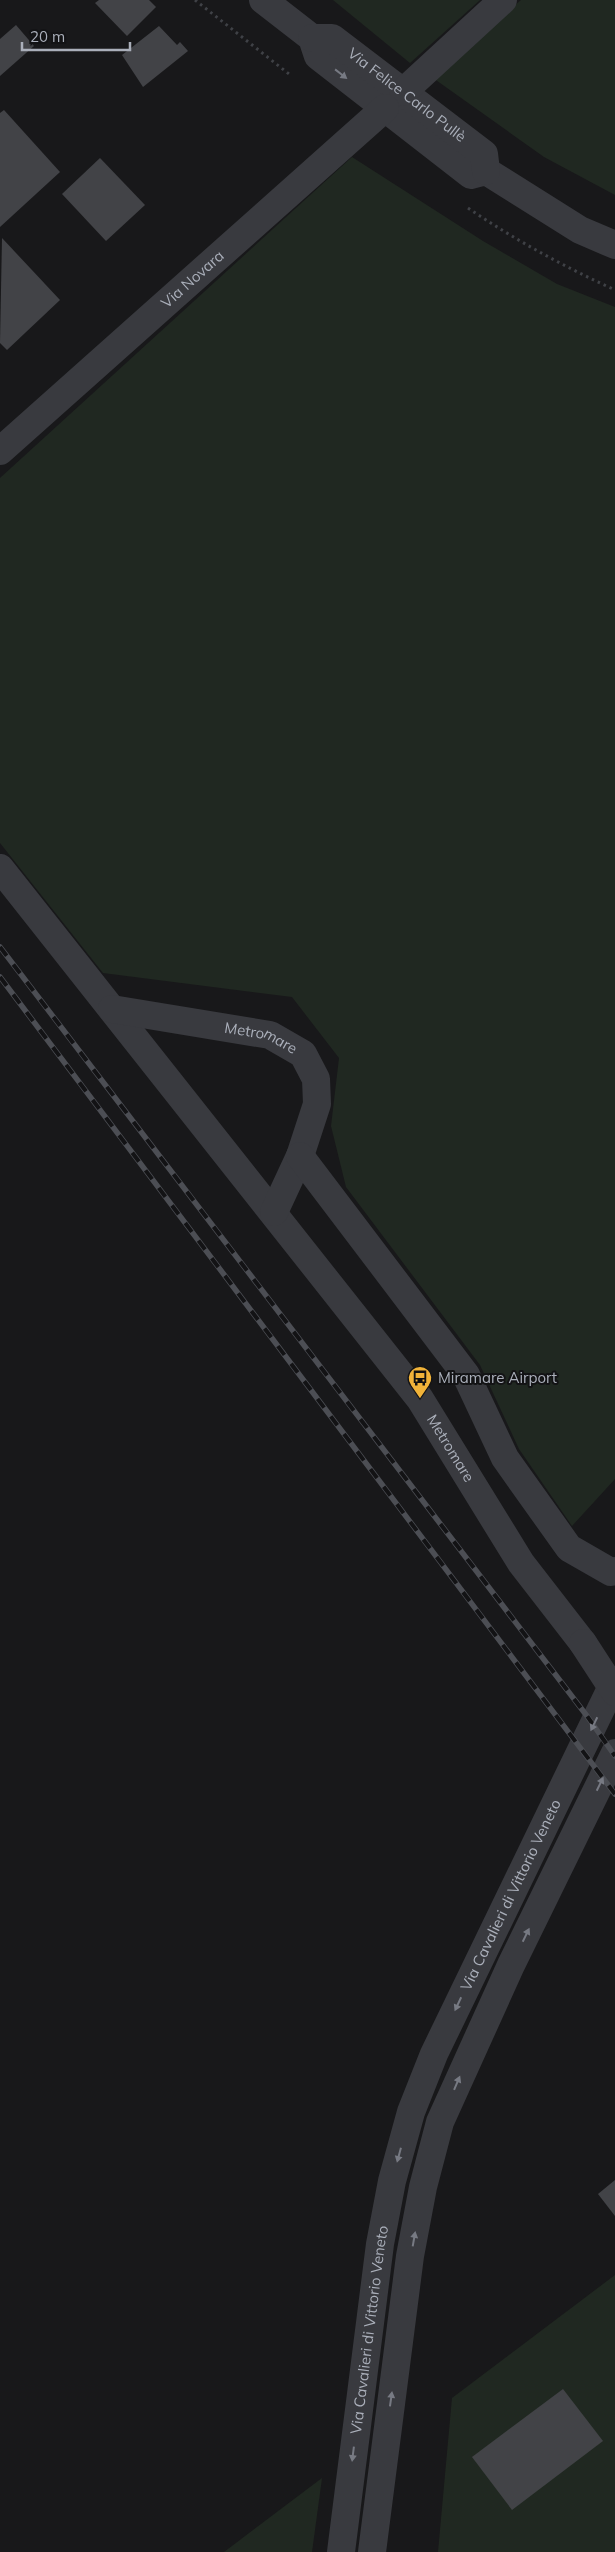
<svg xmlns="http://www.w3.org/2000/svg" width="615" height="2552" font-family="Mulish,sans-serif">
	<style>
		.green { fill: #202821 }
		.building { fill: #424347 }
		.lines { fill: none; stroke-linecap: round; stroke-linejoin: round }
		.path { stroke: #3f4146; stroke-width: 3; stroke-dasharray: 2.5 4; stroke-linecap: butt }
		.minor { stroke: #393a3f; stroke-width: 28 }
		.rail-casing { stroke: #4c4e54; stroke-width: 5.5 }
		.rail { stroke: #131315; stroke-width: 4; stroke-dasharray: 11; stroke-linecap: butt }
		.minor-bridge { stroke: #393a3f; stroke-width: 28 }
		.oneway { fill: #777a83 }
		.labels { text-anchor: middle; stroke-width: 4; stroke-linejoin: round; paint-order: stroke }
		.street-label { font-size: 15px; fill: #aaafba; stroke: #131315 }
		.poi-label { font-size: 15px; fill: #aaafba; stroke: #131315; text-anchor: start }
	</style>
	<rect width="100%" height="100%" fill="#18181a"/>
	<g class="green">
		<polygon points="333,0 480,0 410,63"/>
		<polygon points="521,0 615,0 615,195 544,157 433,78"/>
		<polygon points="352,157 483,241 557,284 615,307 615,1479 572,1526 519,1449 480,1365 346,1187 331,1126 339,1058 292,997 103,973 0,843 0,478"/>
		<polygon points="615,2275 615,2552 438,2552 452,2398"/>
		<polygon points="322,2478 312,2552 224,2552"/>
	</g>
	<g class="building">
		<polygon points="99,0 149,0 156,7 127,36 95,3"/>
		<polygon points="16,25 34,46 0,76 0,39"/>
		<polygon points="159,26 177,45 180,42 188,51 143,87 122,55"/>
		<polygon points="4,110 60,172 0,227 0,113"/>
		<polygon points="100,158 145,205 106,241 62,194"/>
		<polygon points="2,238 60,300 7,350 0,343"/>
		<polygon points="615,2180 615,2216 598,2194"/>
		<polygon points="563,2389 603,2441 512,2510 472,2457"/>
	</g>
	<g class="lines">
		<g class="path">
			<polyline points="195,0 289,74"/>
			<path d="M468 208C515 240 563 266 615 290"/>
		</g>
		<g class="minor">
			<polyline points="263,0 312,38 318,56 471,175 486,171 580,230 615,245"/>
			<path id="s1" d="M312 38H332L484 154 486 171"/>
			<polyline points="403,92 503,0"/>
			<path id="s2" d="M0 451 385 108"/>
			<path id="s3" d="M0 868 420 1399 521 1563 583 1643"/>
			<path id="s4" d="M112 1009 270 1035 303 1054 316 1079 317 1104 300 1156 274 1212"/>
			<polyline points="300,1156 466,1375 505,1458 569,1548 611,1572 615,1571"/>
			<path id="s5" d="M341 2552 380 2244 392 2181 411 2112 434 2054 615 1680"/>
			<polyline points="372,2552 410,2256 423,2187 440,2122 511,1965 615,1753"/>
		</g>
		<g class="rail-casing">
			<g id="rail">
				<polyline points="0,947 587,1716 615,1756"/>
				<polyline points="0,977 615,1794"/>
			</g>
		</g>
		<use href="#rail" class="rail"/>
		<polyline class="minor-bridge" points="583,1643 615,1692"/>
	</g>
	<defs><path id="oneway-solid" d="M-6-.8H1V-3.2L6.5 0L1 3.2V.8H-6Z" transform="scale(1.25)"/></defs>
	<g class="oneway">
		<use href="#oneway-solid" transform="translate(341 74) rotate(38)"/>
		<use href="#oneway-solid" transform="translate(594 1724) rotate(116)"/>
		<use href="#oneway-solid" transform="translate(600 1784) rotate(-64)"/>
		<use href="#oneway-solid" transform="translate(526 1935) rotate(-64)"/>
		<use href="#oneway-solid" transform="translate(458 2004) rotate(115)"/>
		<use href="#oneway-solid" transform="translate(457 2083) rotate(-67)"/>
		<use href="#oneway-solid" transform="translate(399 2155) rotate(105)"/>
		<use href="#oneway-solid" transform="translate(414 2239) rotate(-80)"/>
		<use href="#oneway-solid" transform="translate(391 2399) rotate(-82)"/>
		<use href="#oneway-solid" transform="translate(353 2454) rotate(97)"/>
	</g>
	<defs>
		<g id="bus-pin" transform="scale(1.25)"><path d="M0 17L-7.5 6A9.5 9.5 0 1 1 7.5 6Z" fill="#f1b339" stroke="#131315"/><path d="M-5-6H5V4H4V6H2V4H-2V6H-4V4H-5ZM-3.5-4V0h7V-4ZM-3.5 1.2v1.5H-2V1.2ZM2 1.2v1.5H3.5V1.2Z" fill="#111"/></g>
	</defs>
	<g fill-rule="evenodd">
		<use href="#bus-pin" x="420" y="1378"/>
	</g>
	<g class="labels">
		<g class="street-label">
			<text dy="5" stroke="none"><textPath href="#s1" startOffset="114">Via Felice Carlo Pullè</textPath></text>
			<text dy="5" stroke="none"><textPath href="#s2" startOffset="258">Via Novara</textPath></text>
			<text dy="5" stroke="none"><textPath href="#s4" startOffset="152">Metromare</textPath></text>
			<text dy="5" stroke="none"><textPath href="#s3" startOffset="735">Metromare</textPath></text>
			<text dy="5" stroke="none"><textPath href="#s5" startOffset="685">Via Cavalieri di Vittorio Veneto</textPath></text>
			<text dy="5" stroke="none"><textPath href="#s5" startOffset="224">Via Cavalieri di Vittorio Veneto</textPath></text>
		</g>
		<g class="poi-label">
			<text x="438" y="1383">Miramare Airport</text>
		</g>
	</g>
	<path d="M22 42v8h108v-8" fill="none" stroke="#aaafba" stroke-width="2.5"/>
	<text x="30" y="42" font-size="15" fill="#aaafba" stroke="#131315" stroke-width="4" paint-order="stroke">20 m</text>
</svg>
